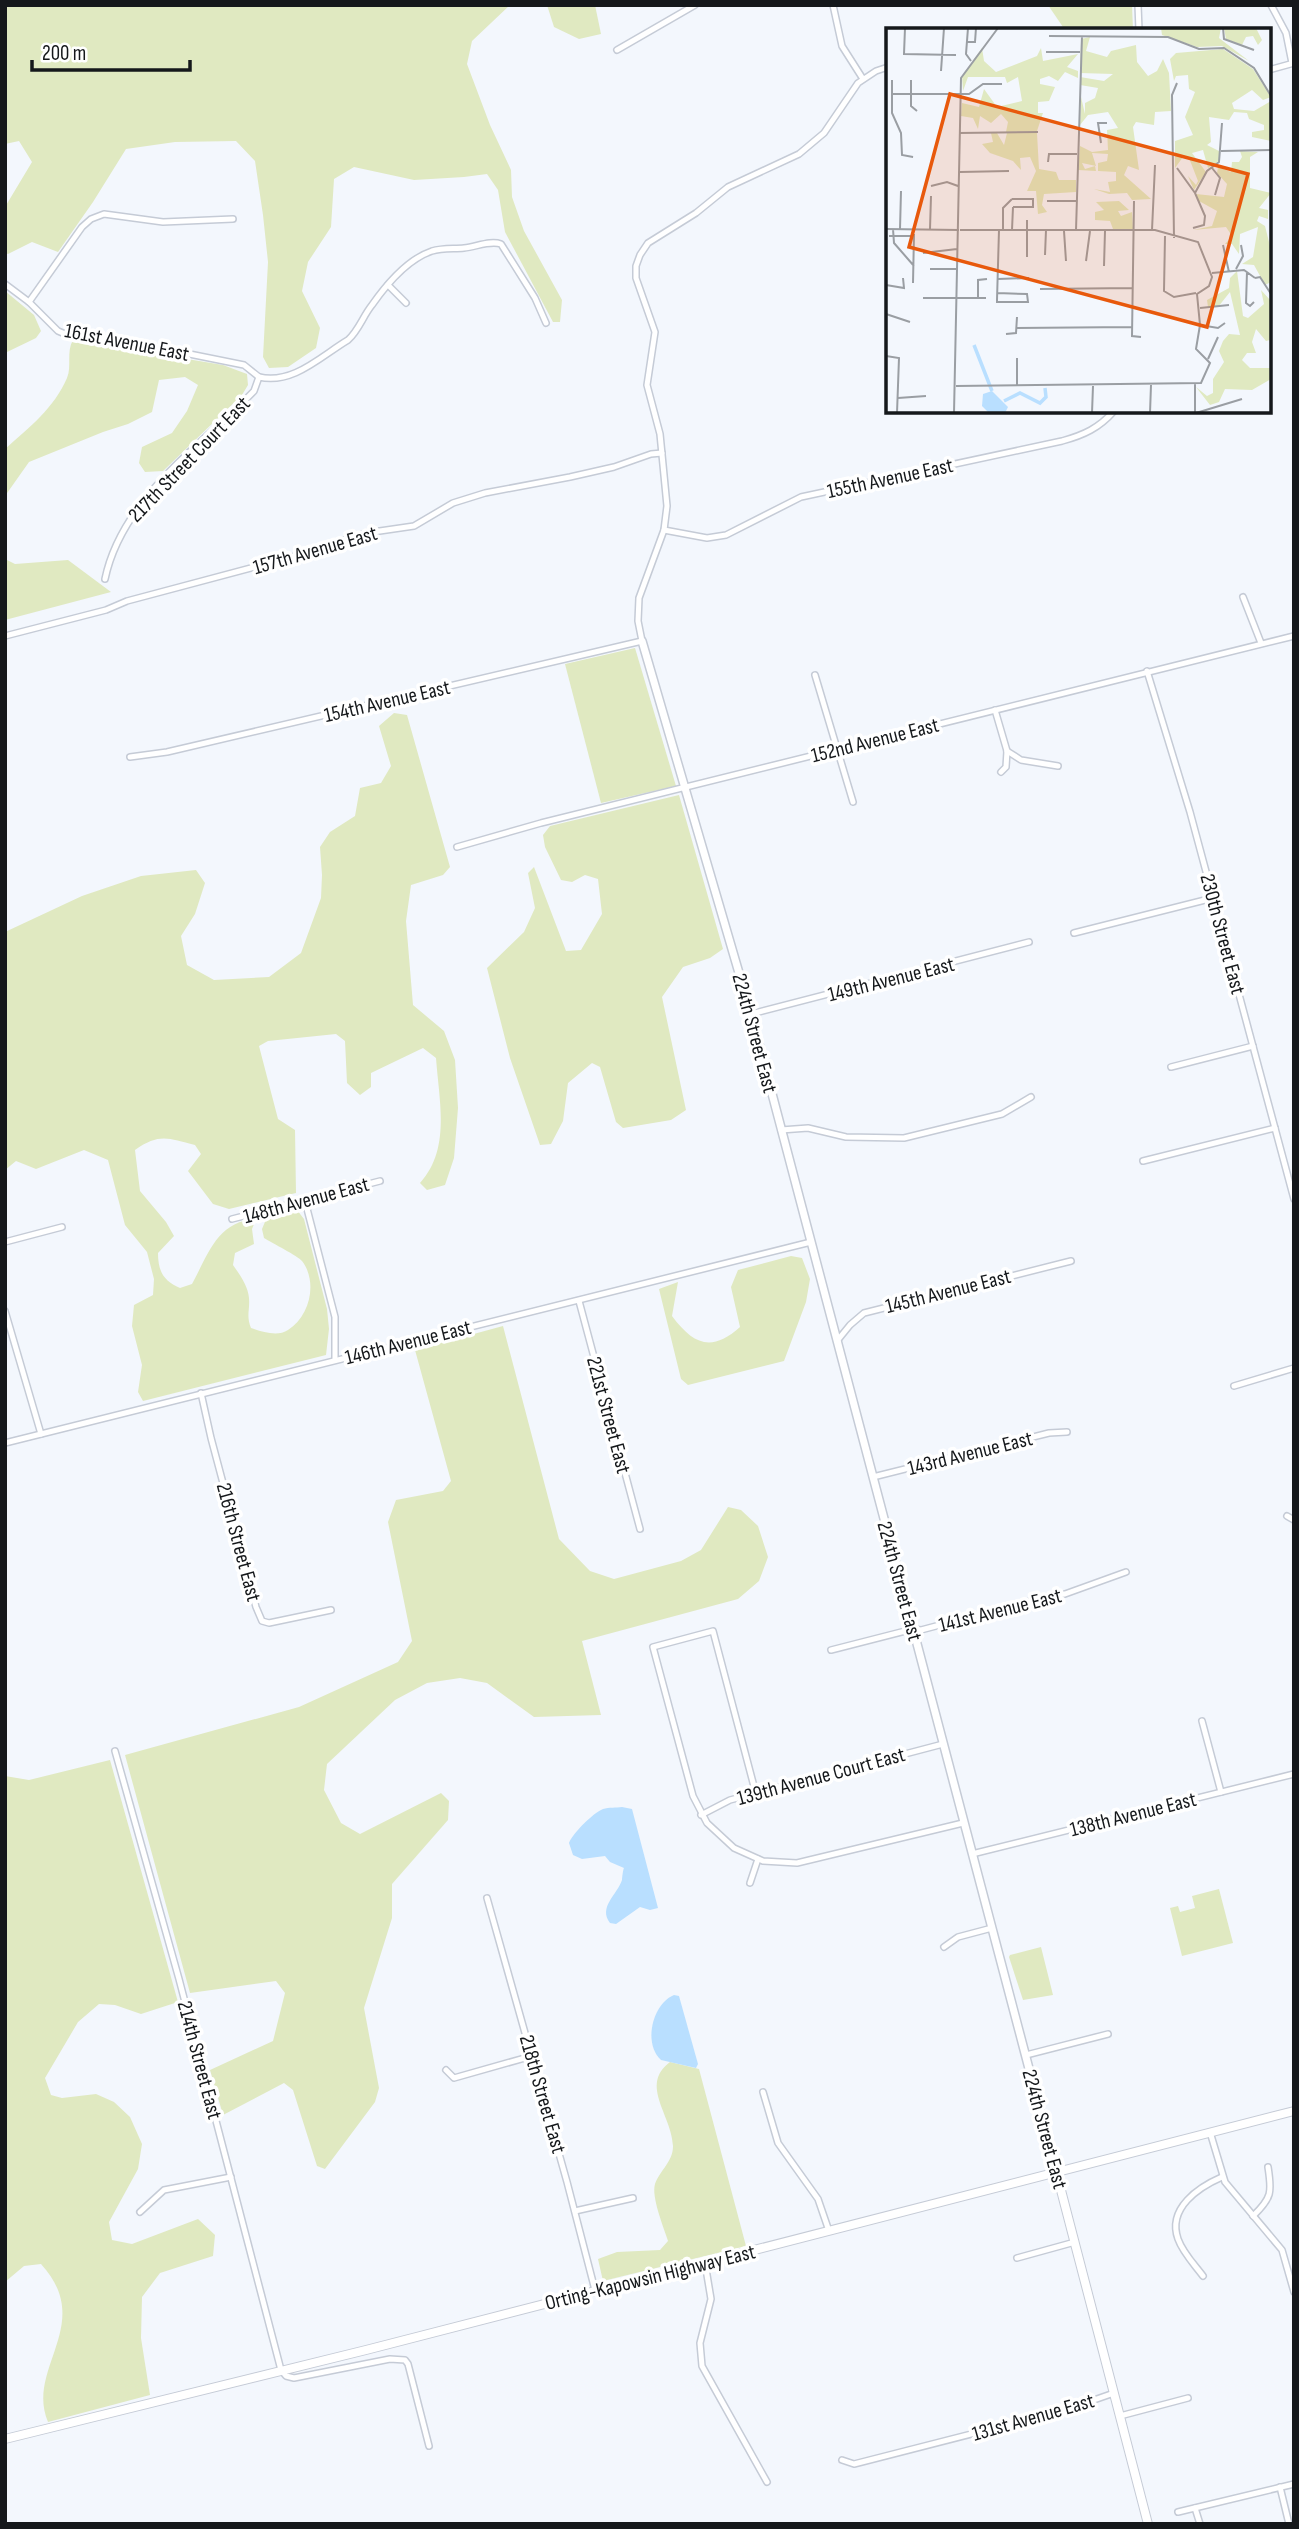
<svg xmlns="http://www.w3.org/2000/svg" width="1299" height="2529" font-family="'Sofia Sans Condensed',sans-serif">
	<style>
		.green { fill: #e0e9c1 }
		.water { fill: #b9dfff }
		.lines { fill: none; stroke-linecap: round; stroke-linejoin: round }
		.minor-casing { stroke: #c5cbd6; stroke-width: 8 }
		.tertiary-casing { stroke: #c5cbd6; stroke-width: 10 }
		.secondary-casing { stroke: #c5cbd6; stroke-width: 10 }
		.minor { stroke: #fff; stroke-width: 5 }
		.tertiary { stroke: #fff; stroke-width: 7 }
		.secondary { stroke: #fff; stroke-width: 8 }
		.labels { text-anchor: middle; stroke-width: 7; stroke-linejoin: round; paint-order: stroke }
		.street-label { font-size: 21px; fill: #15181b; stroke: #fff }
		.inset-river { fill: none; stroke: #b9dfff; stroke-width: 3.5 }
		.inset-road { fill: none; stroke: #9a9ea3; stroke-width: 2 }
		.view { fill: #e8590c; fill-opacity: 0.15; stroke: #e8590c; stroke-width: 3.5 }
		.inset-edge { fill: none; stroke: #15181b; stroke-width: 3.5 }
	</style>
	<rect width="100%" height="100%" fill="#f3f7fd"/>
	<g class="green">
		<polygon points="5,5 510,5 472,41 467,64 490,125 511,170 512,197 524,231 562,300 560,322 553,322 505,232 498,190 487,174 464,177 414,180 354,167 334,179 331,227 308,262 302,291 320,328 316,348 288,367 269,368 263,357 268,262 263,215 255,161 236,141 175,142 126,149 93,202 58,252 32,242 8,254 5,253 5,207 32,162 19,141 5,144"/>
		<polygon points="547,5 595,5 601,34 579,39 554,27"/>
		<polygon points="1048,5 1132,5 1133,30 1065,30"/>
		<polygon points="5,291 34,315 41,331 36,338 5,353"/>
		<path d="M73 340 223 365 247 374 248 385 242 395 163 471 145 472 139 463 142 447 172 433 187 411 198 385 185 377 159 380 152 412 128 424 103 432 29 462 5 496V449C30 427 54 408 67 378 72 366 66 352 73 340Z"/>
		<polygon points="5,559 15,564 68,560 111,592 5,620"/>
		<polygon points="635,648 676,786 601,803 565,664"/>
		<path d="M394 713 407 715 450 867 443 875 411 885 406 921 413 1005 444 1031 455 1060 458 1108 454 1158 445 1185 427 1190 420 1183C451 1149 439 1101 436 1058L423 1048 371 1073V1087L360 1095 347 1083 345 1041 336 1034 268 1041 259 1046 278 1119 295 1130 296 1193 229 1209 213 1204 188 1171 201 1154 195 1145C168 1138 159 1133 135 1150L140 1191 166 1222 174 1236 158 1253C158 1272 164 1281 180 1288L192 1284C208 1255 217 1221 256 1219L252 1229 254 1244 235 1253 233 1265C240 1275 248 1286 249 1298 250 1311 246 1315 251 1328 262 1332 278 1337 288 1330 310 1316 318 1282 302 1261 298 1256 272 1243 264 1238L262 1229 267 1217 297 1210 304 1219 327 1309 329 1329 326 1355 143 1401 138 1392 142 1365 132 1326 134 1305 153 1295 154 1279 147 1252 125 1225 108 1160 84 1150 36 1169 16 1161 5 1170V932L82 896 141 876 196 870 205 883 195 914 181 936 187 965 214 980 269 977 301 953 321 898 322 875 320 847 330 832 355 816 360 788 381 783 391 766 379 726Z"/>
		<polygon points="679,795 723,949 710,958 683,967 662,997 686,1110 671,1120 623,1128 616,1122 600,1067 592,1063 568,1083 563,1121 551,1144 540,1145 510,1058 487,968 524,932 535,908 528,873 534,867 566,951 581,950 602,914 598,879 585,875 572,882 561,880 545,847 543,835 550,826"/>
		<path d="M791 1256 802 1258 810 1279 806 1302 784 1361 688 1385 681 1379 659 1289 678 1282 672 1316C693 1344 711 1353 740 1327L731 1287 738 1270Z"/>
		<polygon points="503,1326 559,1539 590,1571 614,1579 681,1561 701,1550 728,1507 741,1510 758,1526 768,1557 759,1581 738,1599 582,1641 601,1715 534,1717 487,1683 460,1678 427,1683 395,1700 327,1764 324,1790 341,1823 360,1834 441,1793 449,1801 448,1820 392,1884 392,1918 364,2008 379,2088 375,2102 325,2169 317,2166 293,2090 284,2083 223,2115 210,2070 273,2041 285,1993 276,1981 190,1993 125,1755 299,1707 398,1662 412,1641 388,1522 396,1500 443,1491 451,1481 415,1350"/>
		<path d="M110 1760 178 2002 141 2014 115 2005 99 2004 78 2022 45 2078 51 2095 62 2098 96 2094 114 2102 130 2117 142 2144 138 2169 109 2222 112 2240 132 2244 198 2219 215 2235 213 2256 160 2273 142 2297 141 2338 150 2395 48 2422C25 2368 96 2324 41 2264L24 2266 5 2282V1776L29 1780Z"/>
		<polygon points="1219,1889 1233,1943 1182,1956 1170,1908 1178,1906 1180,1912 1195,1908 1192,1896"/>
		<polygon points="1041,1947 1053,1995 1023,2000 1009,1957 1010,1955"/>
		<path d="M670 2062 699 2069 746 2246 603 2281 598 2259 617 2252 660 2250 668 2241C664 2228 651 2197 655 2184 660 2170 673 2162 673 2146 672 2115 639 2085 670 2062Z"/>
	</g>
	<g class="water">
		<path d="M622 1807 632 1809 658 1908 650 1910 640 1907 616 1924 610 1923C598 1907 617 1895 622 1880 622 1879 623 1869 624 1868L610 1862 605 1856 582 1859 573 1855 569 1843C573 1833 593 1813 603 1809 609 1807 616 1808 622 1807Z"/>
		<path d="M674 1995 679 1996 698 2064 696 2068 661 2060C643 2044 652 2004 674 1995Z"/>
	</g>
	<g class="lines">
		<g class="minor-casing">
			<g id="minor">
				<polyline points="833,5 842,46 863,79"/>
				<polyline points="1138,5 1139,30"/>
				<polyline points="1271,5 1286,33 1292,63"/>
				<polyline points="617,50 695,5"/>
				<polyline points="1269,70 1294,63"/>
				<polyline points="5,284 29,302 58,331 65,334 115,339 244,365 259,377"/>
				<polyline points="388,285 406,303"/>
				<polyline points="29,302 82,227 91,219 104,214 163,222 233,219"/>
				<path d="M259 377C293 385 321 356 348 340 359 330 363 316 372 305 386 285 408 259 432 251 442 248 454 249 464 248 476 247 490 240 501 244L535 298 546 323"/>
				<path d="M664 530 707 538 726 535 801 497 1062 441C1084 435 1099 428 1114 411"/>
				<path d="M105 579C122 498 200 447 254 391L259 377"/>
				<polyline points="1243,597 1261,643"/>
				<polyline points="5,636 106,610 127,601 292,557 366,533 414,526 453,503 485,493 570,477 614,467 651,454 662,453"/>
				<polyline points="1147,671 1190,812 1294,1199"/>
				<polyline points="815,675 853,802"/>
				<polyline points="995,710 1007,751 1006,767 1001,772"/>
				<polyline points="1007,751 1021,760 1058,766"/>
				<polyline points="130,757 167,752 642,641 638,621 639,598 664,530 667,506 660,434 647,385 655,332 636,278 636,266 640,255 648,243 696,213 728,187 799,154 824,133 858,83 876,71 888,67"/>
				<polyline points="457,847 541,823 1294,636"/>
				<polyline points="1074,933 1213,898"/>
				<polyline points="751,1014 1029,942"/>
				<polyline points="1171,1067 1253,1046"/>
				<polyline points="781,1130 808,1128 846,1137 904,1138 1002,1114 1031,1097"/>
				<polyline points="1143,1161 1275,1128"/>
				<polyline points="305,1201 335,1317 335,1360"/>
				<polyline points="232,1219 380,1181"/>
				<polyline points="5,1242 62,1227"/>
				<polyline points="579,1301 640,1529"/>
				<polyline points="5,1311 41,1434"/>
				<polyline points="837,1341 850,1325 864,1313 1071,1261"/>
				<polyline points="1234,1386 1294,1368"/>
				<polyline points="201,1393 211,1438 256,1607 262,1621 269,1623 331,1610"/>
				<polyline points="5,1443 811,1242"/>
				<polyline points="873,1477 1049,1433 1067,1432"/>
				<polyline points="1287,1516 1294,1520"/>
				<polyline points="831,1650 913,1629 921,1630 1049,1596 1065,1594 1126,1572"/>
				<polyline points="1202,1721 1221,1792"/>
				<polyline points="115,1751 179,1979 281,2370 286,2376 294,2378 390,2359 405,2360 408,2364 429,2446"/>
				<polyline points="756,1794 713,1631 653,1647 693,1796 707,1823 734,1848 763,1861 797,1863 963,1823"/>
				<polyline points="701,1815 730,1800 943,1744"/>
				<polyline points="972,1854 1294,1774"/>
				<polyline points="750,1883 758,1859"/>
				<polyline points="487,1898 567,2182 595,2290"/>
				<polyline points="944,1947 958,1937 992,1928"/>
				<polyline points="1026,2055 1108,2034"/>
				<polyline points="446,2070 454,2078 532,2056"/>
				<polyline points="763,2092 778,2143 818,2199 829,2231"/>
				<polyline points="1210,2132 1225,2182 1282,2250 1294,2292"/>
				<polyline points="575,2211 633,2198"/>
				<polyline points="140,2212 164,2190 231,2177"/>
				<path d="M1253 2216C1272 2198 1272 2192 1268 2167"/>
				<polyline points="1017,2258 1075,2242"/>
				<polyline points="705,2263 711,2299 700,2343 702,2366 767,2482"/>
				<path d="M1203 2276C1194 2264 1183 2253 1178 2239 1167 2208 1199 2187 1222 2177"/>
				<polyline points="1120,2416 1188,2398"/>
				<polyline points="842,2460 854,2464 1065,2410 1114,2393"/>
				<polyline points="1280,2487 1289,2524"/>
				<polyline points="1195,2508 1200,2524"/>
				<polyline points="1178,2512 1294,2484"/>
			</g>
		</g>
		<g class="tertiary-casing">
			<polyline id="tertiary" points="642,641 751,1014 1056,2171"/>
		</g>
		<g class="secondary-casing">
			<g id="secondary">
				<polyline points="1056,2171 1148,2524"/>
				<polyline points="5,2439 366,2350 1294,2111"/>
			</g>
		</g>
		<use href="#minor" class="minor"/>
		<use href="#tertiary" class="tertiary"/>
		<use href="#secondary" class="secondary"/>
	</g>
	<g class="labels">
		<g class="street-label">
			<text transform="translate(127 342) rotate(11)" y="7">161st Avenue East</text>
			<text transform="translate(189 459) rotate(-46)" y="7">217th Street Court East</text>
			<text transform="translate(890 478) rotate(-12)" y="7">155th Avenue East</text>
			<text transform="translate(315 550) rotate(-16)" y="7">157th Avenue East</text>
			<text transform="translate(387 701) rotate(-13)" y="7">154th Avenue East</text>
			<text transform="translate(875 740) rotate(-14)" y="7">152nd Avenue East</text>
			<text transform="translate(1223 934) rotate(75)" y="7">230th Street East</text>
			<text transform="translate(891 979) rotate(-14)" y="7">149th Avenue East</text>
			<text transform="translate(755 1033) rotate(75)" y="7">224th Street East</text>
			<text transform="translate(306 1200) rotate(-15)" y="7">148th Avenue East</text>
			<text transform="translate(948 1291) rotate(-14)" y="7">145th Avenue East</text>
			<text transform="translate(408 1342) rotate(-14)" y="7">146th Avenue East</text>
			<text transform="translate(609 1415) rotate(75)" y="7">221st Street East</text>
			<text transform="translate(970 1453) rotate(-14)" y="7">143rd Avenue East</text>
			<text transform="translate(239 1542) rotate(75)" y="7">216th Street East</text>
			<text transform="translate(900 1581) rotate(75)" y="7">224th Street East</text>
			<text transform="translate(1000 1610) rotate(-14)" y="7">141st Avenue East</text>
			<text transform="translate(821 1776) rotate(-15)" y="7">139th Avenue Court East</text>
			<text transform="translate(1133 1814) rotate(-14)" y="7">138th Avenue East</text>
			<text transform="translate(200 2060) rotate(75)" y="7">214th Street East</text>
			<text transform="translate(543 2094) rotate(74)" y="7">218th Street East</text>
			<text transform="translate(1045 2129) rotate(75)" y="7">224th Street East</text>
			<text transform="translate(650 2277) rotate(-14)" y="7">Orting-Kapowsin Highway East</text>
			<text transform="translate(1033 2417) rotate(-16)" y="7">131st Avenue East</text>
		</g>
	</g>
	<g transform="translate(886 28)">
		<rect width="385" height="385" fill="#f3f7fd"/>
		<path d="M275 0H335L333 10 363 33 336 18 311 19 276 7ZM338 0H370L376 12 372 17 367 8 360 9 356 17 340 11ZM204 9 200 23 221 29 225 23 250 17 251 34 262 48 271 43 277 31 283 45 285 83 269 84 268 97 250 94 247 99 253 142 242 138 238 147 265 171 246 172 241 165 223 166 208 161 224 164 222 154 230 153V144L212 143V135L221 133 222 126 206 125 210 138 196 135 199 141 209 138 210 143 192 142 194 118 206 124 222 122 221 102 232 100 222 84 202 87 194 97 195 69 199 86V75L209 70 212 60 194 57V49L218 53 227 46 194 45 195 11ZM96 20 98 33 110 44 151 28 155 20 157 33 192 26 181 39 192 43V50L179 44 172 53 163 48 154 51V56L169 59 163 73 152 74V85H157L151 103 120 104 122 94 115 86 105 95 94 88 92 101 87 90 75 88 76 75 93 79 98 61 111 79 136 73 132 49 121 55 119 49H82L77 63 76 48ZM337 21 367 41 385 69 377 72 366 62 346 75 348 81 368 83 385 73V113L366 109V104L378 102V97L363 91 361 85 348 84 343 92 323 89 325 114 321 117 333 123V133L322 140 317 122 306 125 320 144 308 162 302 148 310 157 312 153 303 130 297 129 289 140V113L307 107 299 89 309 64 303 61 302 47 290 48 288 53 284 31 290 25ZM105 105H111L118 117 121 105H151L153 141 170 144 173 152H190V164L158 166 156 177 161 184 152 186 150 163H141L150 143 144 129 134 130 135 142 127 133 104 125 96 116 107 114ZM354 123 372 124 364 129V160L385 165 373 180 382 182V191L373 188 371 193 379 198 385 222V254L379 257 368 237 356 236 367 229 372 199 354 206 353 226 346 216H339L346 208 340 199 307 202 326 198 331 183 313 173 310 166 338 169 341 156 331 145 332 139 345 144 346 134H353L356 129ZM233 173 243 182 232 183 235 188 246 184 247 201H227L224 193 209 192V184L218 182 210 174ZM351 243 357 288 362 290 378 276 375 262 385 273 384 312 380 313 370 301 366 314 370 325H361L356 332 364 340H385V351L366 362 339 361 333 374 324 377 310 359 321 368 327 365V351L338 334 333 323 337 313 343 306 354 307 344 264 332 279H322L321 272 343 260 344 250Z" fill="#e0e9c1"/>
		<path d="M106 363 122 379 119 385H103L96 378 97 366Z" fill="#b9dfff"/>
		<path class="inset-river" d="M88 317 106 363M118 373 134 365 154 375 160 369 159 360"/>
		<path class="inset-road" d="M19 0 18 26 70 27M82 0 80 26 85 33M337 0 338 11 368 22M163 8 282 9 313 21 338 20 368 40 385 68M81 14H89L90 0M160 24H194M55 43 58 0M6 52V85L15 105 16 127 27 129H22M25 52V78L31 83M6 66H83L97 56H116M73 105 152 104M215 115 212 95H221M335 123 385 122M162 134 163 126H191M291 140 309 165 319 188 318 197 307 200M326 140 334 150 329 167M74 144 123 143M45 158 61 154 72 158M309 165 321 143 333 134 336 95M126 171H147V179H127M161 173H190M248 173 246 308 255 309M0 201 73 202M7 201 8 215 28 238M14 201 15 163M44 201 45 168M117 202V180L126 171M126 202 127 179M190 202 196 8M266 202 269 137M178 203 180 233M3 208H28M279 208 278 263 288 269 310 265M288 210 286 67 291 55M337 217 343 244M37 225 71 221M159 227 160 202M141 229V192M200 233 204 203M218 238 219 203M44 241H71M350 241 357 228 355 217M361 244 360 275 364 278 368 274M326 245 358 242 369 250M369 250 374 249 385 266M112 251 143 250M27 255 28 206M0 257 18 260 17 250M154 261 247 260M111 265 141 266 142 274H111V272L113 202M37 270H70M71 270H100M92 270V252L101 251M314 280 343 277M0 286 24 294M314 297 332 300 339 295M130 300 246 299M120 306 130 305 131 289M0 328 13 330 11 385M322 331 332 309M70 358 315 355 324 335 310 321 314 297 311 266 323 258 326 249 312 214 269 202H74M131 358V330M12 370 40 368M68 385 75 50 112 0M206 385 207 358M264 385 265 357M309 385V356M310 385 356 371"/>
		<path class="view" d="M64 66 362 146 321 299 23 219Z"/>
		<rect width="385" height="385" class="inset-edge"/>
	</g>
	<rect width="1299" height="2529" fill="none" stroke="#15181b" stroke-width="14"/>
	<path d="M32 60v10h158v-10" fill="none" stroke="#15181b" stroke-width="3.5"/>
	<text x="42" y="60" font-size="21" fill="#15181b" stroke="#ffffff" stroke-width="5" paint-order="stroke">200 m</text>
</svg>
